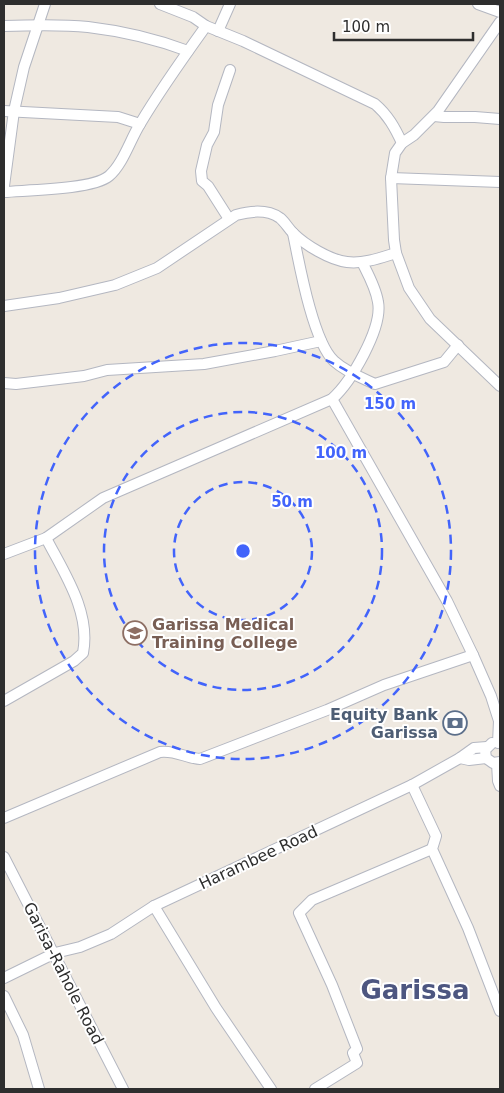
<svg xmlns="http://www.w3.org/2000/svg" width="504" height="1093" font-family="'DejaVu Sans',sans-serif">
	<style>
		.lines { fill: none; stroke-linecap: round; stroke-linejoin: round }
		.minor-casing { stroke: #b4b7c1; stroke-width: 12 }
		.minor { stroke: #fff; stroke-width: 10 }
		.ring { fill: none; stroke: #4264fb; stroke-width: 2.5; stroke-dasharray: 9 6 }
		.labels { text-anchor: middle; stroke-width: 4; stroke-linejoin: round; paint-order: stroke }
		.education-label { font-size: 16px; font-weight: bold; fill: #785e54; stroke: #fff; text-anchor: start }
		.service-label { font-size: 16px; font-weight: bold; fill: #4e5e75; stroke: #fff; text-anchor: end }
		.street-label { font-size: 16px; fill: #2e2e2e; stroke: #fff }
		.town-label { font-size: 26px; font-weight: bold; fill: #4d5680; stroke: #fff }
		.centre { fill: #4264fb; stroke: #fff; stroke-width: 2.5 }
		.ring-label { font-size: 15px; text-anchor: middle; font-weight: bold; fill: #4264fb; stroke: #fff; stroke-width: 4; stroke-linejoin: round; paint-order: stroke }
	</style>
	<rect width="100%" height="100%" fill="#efe9e1"/>
	<g class="lines">
		<g class="minor-casing">
			<g id="minor">
				<path d="M160 4 193 17 206 26 243 41 375 104C388 115 395 128 402 143"/>
				<polyline points="478,4 500,12"/>
				<polyline points="500,22 438,111 414,135 402,143 395,153 391,178 394,240 396,253 409,288 430,319 500,386"/>
				<path d="M4 26C32 25 60 24 88 27 122 31 156 39 188 51"/>
				<polyline points="218,31 230,4"/>
				<polyline points="4,111 118,117 140,124"/>
				<polyline points="434,116 444,117 475,117 500,119"/>
				<polyline points="391,178 500,182"/>
				<polyline points="4,186 14,111 24,67 45,4"/>
				<path d="M4 192C26 190 92 190 109 176 123 164 130 140 140 124 160 90 183 58 206 26"/>
				<polyline points="229,219 208,186 202,181 201,171 207,145 214,132 218,105 230,70"/>
				<path d="M293 233C299 263 313 342 334 361 346 372 362 378 375 384L444 362 458 345"/>
				<path d="M4 306 59 298 115 285 157 268 236 215C250 211 267 209 280 218 285 222 288 228 293 233 305 245 330 260 347 262 364 264 380 258 396 253"/>
				<polyline points="4,383 16,384 84,376 107,370 204,364 275,351 321,341"/>
				<polyline points="332,399 447,601 473,655 491,696 499,721 498,743"/>
				<path d="M4 554 46 538 103 498 332 399C351 382 383 328 378 302 376 288 368 274 362 262"/>
				<path d="M4 701 74 661 83 653C91 612 64 573 46 538"/>
				<polyline points="492,743 485,750 486,758 493,763 500,762"/>
				<polyline points="460,758 469,760 486,758"/>
				<polyline points="497,763 498,781 500,786"/>
				<polyline points="412,785 436,836 432,849 468,928 500,1011"/>
				<path d="M4 818 160 752C175 750 186 758 200 759L327 710 384 685 473 655"/>
				<polyline points="4,857 123,1089"/>
				<polyline points="154,906 216,1008 271,1089"/>
				<polyline points="4,978 55,953 80,947 111,934 154,906 412,785 460,758 474,748 487,747"/>
				<polyline points="4,996 23,1035 39,1089"/>
				<polyline points="315,1089 357,1063 353,1053 357,1049 332,985 299,913 312,900 432,849"/>
			</g>
		</g>
		<use href="#minor" class="minor"/>
	</g>
	<g class="ring">
		<circle cx="243" cy="551" r="69"/>
		<circle cx="243" cy="551" r="139"/>
		<circle cx="243" cy="551" r="208"/>
	</g>
	<defs>
		<g id="university-ring" transform="scale(1.25)"><circle r="9.5" fill="#fff" stroke="#8d6e63" stroke-width="1.5"/><path d="M0-5L7-2L0 1L-7-2ZM-4 1L0 2.5L4 1V4Q0 6-4 4Z" fill="#8d6e63"/></g>
		<g id="bank-ring" transform="scale(1.25)"><circle r="9.5" fill="#fff" stroke="#5c6f8a" stroke-width="1.5"/><path d="M-6-4H6V4H-6ZM0-2.3a2.3 2.3 0 1 0 0 4.6a2.3 2.3 0 1 0 0-4.6Z" fill="#5c6f8a"/></g>
	</defs>
	<g fill-rule="evenodd">
		<use href="#university-ring" x="135" y="633"/>
		<use href="#bank-ring" x="455" y="723"/>
	</g>
	<g class="labels">
		<g class="education-label">
			<text x="152" y="630">Garissa Medical<tspan x="152" dy="18">Training College</tspan></text>
		</g>
		<g class="service-label">
			<text x="438" y="720">Equity Bank<tspan x="438" dy="18">Garissa</tspan></text>
		</g>
		<g class="street-label">
			<text transform="translate(258 857) rotate(-25)" y="6">Harambee Road</text>
			<text transform="translate(64 973) rotate(63)" y="6">Garisa-Rahole Road</text>
		</g>
		<g class="town-label">
			<text x="415" y="999">Garissa</text>
		</g>
	</g>
	<circle cx="243" cy="551" r="8" class="centre"/>
	<g class="ring-label">
		<text x="390" y="409">150 m</text>
		<text x="341" y="458">100 m</text>
		<text x="292" y="507">50 m</text>
	</g>
	<rect width="504" height="1093" fill="none" stroke="#2e2e2e" stroke-width="10"/>
	<path d="M334 32v8h139v-8" fill="none" stroke="#2e2e2e" stroke-width="2.5"/>
	<text x="342" y="32" font-size="15" fill="#2e2e2e" stroke="#ffffff" stroke-width="4" paint-order="stroke">100 m</text>
</svg>
